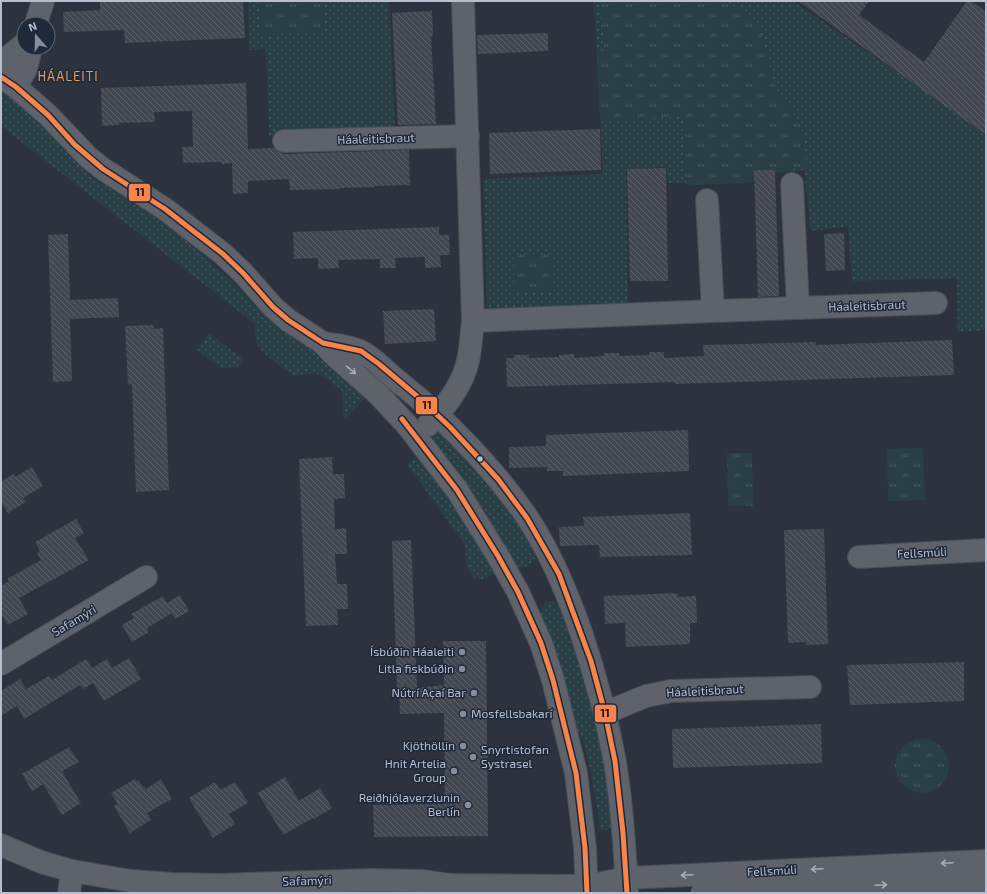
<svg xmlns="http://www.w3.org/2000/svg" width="987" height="894" font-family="'Exo 2',sans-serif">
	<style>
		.grass { fill: url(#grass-dots) }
		.park { fill: url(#park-tufts) }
		.building { fill: url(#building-back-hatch) }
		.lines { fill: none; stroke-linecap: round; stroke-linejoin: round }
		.minor-casing { stroke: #494e56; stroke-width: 24 }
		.minor { stroke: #5d626b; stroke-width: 22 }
		.bus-1-casing { stroke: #1e293a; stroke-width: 8 }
		.bus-1 { stroke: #f8844c; stroke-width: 5 }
		.oneway { stroke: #a5acba }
		.bus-dot { fill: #b7bfce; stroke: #1e293a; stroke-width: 1.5 }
		.poi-dot { fill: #868e9c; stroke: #1e293a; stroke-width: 1.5 }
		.labels { text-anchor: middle; stroke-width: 3; stroke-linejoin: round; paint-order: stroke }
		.street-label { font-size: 12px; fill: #b7bfce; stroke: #1e293a }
		.poi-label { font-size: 12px; fill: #b7bfce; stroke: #1e293a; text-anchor: end }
		.neighbourhood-label { font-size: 13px; letter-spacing: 1px; fill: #dd9c63; stroke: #1e293a }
		.line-badge { stroke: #1e293a; stroke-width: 1.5 }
		.pale-badge-label { font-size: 11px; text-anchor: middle; font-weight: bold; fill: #111 }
	</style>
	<defs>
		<pattern id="grass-dots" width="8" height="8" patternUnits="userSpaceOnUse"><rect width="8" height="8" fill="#283f45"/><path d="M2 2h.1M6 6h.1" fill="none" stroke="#45595f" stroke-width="1.8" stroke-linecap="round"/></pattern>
		<pattern id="park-tufts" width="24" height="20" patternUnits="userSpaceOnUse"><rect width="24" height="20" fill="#283f45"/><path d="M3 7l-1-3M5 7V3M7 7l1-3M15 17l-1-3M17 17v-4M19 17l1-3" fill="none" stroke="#45595f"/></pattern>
		<pattern id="building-back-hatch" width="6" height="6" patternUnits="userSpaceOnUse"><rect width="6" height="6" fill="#424751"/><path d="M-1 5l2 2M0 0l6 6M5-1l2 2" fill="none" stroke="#5b6069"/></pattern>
	</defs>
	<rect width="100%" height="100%" fill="#2c333e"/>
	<g class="grass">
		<polygon points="248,1 389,1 395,131 269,136 266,49 249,50"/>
		<polygon points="594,1 793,1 939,101 986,136 986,330 958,332 957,278 852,281 848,227 811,231 804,170 686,183 668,183 667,167 626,169 628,304 487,310 484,179 603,174"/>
		<path d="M1 87 56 136 89 175 159 219 183 238 234 283 252 303 339 372 367 396 345 418 343 415 342 391C321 375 322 370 294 376 284 368 264 356 258 345 254 339 255 330 255 324L1 126Z"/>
		<polygon points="209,333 243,359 237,367 222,369 197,350"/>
		<polygon points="445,431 487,478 534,545 536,559 527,566 518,568 510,561 431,444 431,437 437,432"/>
		<polygon points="421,451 496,566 494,574 484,579 474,578 467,567 465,545 407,464"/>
		<path d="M549 601 554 602 557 605 564 619 580 665 596 717 608 772 614 829 601 830 591 773 583 740 573 722 540 616C540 609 542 605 549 601Z"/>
	</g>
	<g class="park">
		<polygon points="260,1 324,1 325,32 261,35"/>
		<polygon points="600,1 726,1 752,17 759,27 776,88 798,120 804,135 807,169 791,168 790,171 757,173 756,181 746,183 686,185 684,117 600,120 597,52 604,50 604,24 602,23"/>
		<polygon points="514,254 553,254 554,291 514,292"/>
		<polygon points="923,448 925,500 888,501 887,449"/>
		<polygon points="727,453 752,453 753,506 728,506"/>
		<circle cx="922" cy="766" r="27"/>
	</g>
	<g class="building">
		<polygon points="115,1 243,1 245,38 125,43 124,30 64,32 63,12 100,10 100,2"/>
		<polygon points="798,1 869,1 859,15 924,62 967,1 971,1 986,12 986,135"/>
		<polygon points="432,11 433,36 431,37 436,124 398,125 392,13"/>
		<polygon points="548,33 548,51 478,54 477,35"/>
		<polygon points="246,83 248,149 274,148 278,152 284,154 409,150 410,185 374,186 374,187 339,188 339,189 290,190 289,179 248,181 248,193 233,194 232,163 222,164 222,162 183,163 182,147 193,147 192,111 154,112 155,122 119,123 119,125 102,126 101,88"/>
		<polygon points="600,129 601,170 490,174 489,133"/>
		<polygon points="666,168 668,281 630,281 627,169"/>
		<polygon points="754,170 775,170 779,296 758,297"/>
		<polygon points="439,227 439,235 449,235 450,255 440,255 441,267 425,268 425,257 395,258 396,268 380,268 380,259 338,260 339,268 318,269 318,258 294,259 293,232"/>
		<polygon points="844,233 845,270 826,271 824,234"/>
		<polygon points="68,234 70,300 118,298 119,317 70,319 72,381 53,382 48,235"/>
		<polygon points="434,309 436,341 385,344 383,311"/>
		<polygon points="153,325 154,329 163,328 169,490 136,492 132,384 128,385 125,326"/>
		<polygon points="952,340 954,375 675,384 675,382 507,387 506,358 514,358 514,355 529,355 529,358 559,357 559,355 574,354 574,358 604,356 604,353 619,353 619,356 649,355 649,352 664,352 664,358 704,356 703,345 816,342 816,345"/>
		<polygon points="688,430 689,471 563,476 563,471 547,471 547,467 509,468 509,447 546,446 546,435"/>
		<polygon points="332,457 333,474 344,474 345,498 334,499 335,529 346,528 347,554 335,554 337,584 347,584 348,609 337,609 338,625 306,626 299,459"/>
		<polygon points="32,467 43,486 23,498 26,502 8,513 1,501 1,482 13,474 15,477"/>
		<polygon points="690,513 692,555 600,557 599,545 560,546 559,527 584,526 583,517"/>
		<polygon points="76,519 84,533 75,538 89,560 19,598 28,614 8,625 1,613 1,586 9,581 7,579 41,560 37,553 40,551 35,542"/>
		<polygon points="824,529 828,644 806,645 806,642 788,643 784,530"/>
		<polygon points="411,540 417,688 444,685 443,641 486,641 488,836 374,837 373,805 445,804 444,713 400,714 399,689 397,689 392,541"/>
		<polygon points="677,593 678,597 696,596 697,623 690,623 690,644 626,647 625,623 605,624 604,596"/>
		<polygon points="180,595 189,611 175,619 172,613 147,628 149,632 132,642 122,625 134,618 131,614 163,596 167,603"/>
		<polygon points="129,658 141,679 104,701 93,683 83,689 80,685 24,719 17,706 1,716 1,691 20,679 26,689 49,676 52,680 86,659 92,668 107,659 112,668"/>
		<polygon points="964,662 964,701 850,705 847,665"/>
		<polygon points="821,724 822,763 673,768 672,729"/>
		<polygon points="69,747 79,762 62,771 81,803 62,815 43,784 32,791 22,774"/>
		<polygon points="285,777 299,801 320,788 332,808 314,819 313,818 283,835 258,793"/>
		<polygon points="135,779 136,781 138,780 143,787 144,786 146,789 161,779 172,799 147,813 151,820 130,833 114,806 118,804 111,793"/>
		<polygon points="215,782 220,790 235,782 248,803 229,814 235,824 213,838 189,798"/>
	</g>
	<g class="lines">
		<g class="minor-casing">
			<g id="minor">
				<polyline points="36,24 43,1"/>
				<polyline points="1,68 8,57 24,44"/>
				<polyline points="1,77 16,87 48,115 88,157 103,169 165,209 223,254 243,273 273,307 288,320 323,343 333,354 378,394 407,425 457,490 498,556 518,592 541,643 553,680 576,773 585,848 587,893"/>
				<polyline points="16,87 26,69 31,48"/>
				<polyline points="284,141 468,136"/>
				<polyline points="792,184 798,308"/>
				<polyline points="707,200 713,311"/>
				<polyline points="473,321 713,311 936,303"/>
				<path d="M323 343C335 345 351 346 362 352 374 358 383 369 393 377 406 388 419 398 432 410 467 442 500 478 527 517 551 553 567 592 581 632 595 674 607 718 615 762 622 805 625 849 627 892"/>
				<path d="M428 425C444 408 459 390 466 368 471 353 471 336 473 321L463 1"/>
				<polyline points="859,557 986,550"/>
				<polyline points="1,664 146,577"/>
				<polyline points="605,713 646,696 671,691 810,687"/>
				<polyline points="1,845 41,862 72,871 131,881 173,884 218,885 371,880 423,881 450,885 587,886 627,878 986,861"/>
				<polyline points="69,893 72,871"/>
				<polyline points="702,893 986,881"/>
			</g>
		</g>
		<use href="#minor" class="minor"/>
		<g class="bus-1-casing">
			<g id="bus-1">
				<polyline points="1,77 16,87 48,115 75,145 103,169 165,209 223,254 243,273 273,307 288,320 323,343 361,351 379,364 418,397 450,427 498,479 527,518 559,574 591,661 605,713 615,761 623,833 627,893"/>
				<polyline points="402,419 457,490 498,556 518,592 541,643 553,680 576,773 585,848 587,893"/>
			</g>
		</g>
		<use href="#bus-1" class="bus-1"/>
	</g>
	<defs><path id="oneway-shaft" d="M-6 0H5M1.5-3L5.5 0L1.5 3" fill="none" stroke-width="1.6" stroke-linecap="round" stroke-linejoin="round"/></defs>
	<g class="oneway">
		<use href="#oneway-shaft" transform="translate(351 370) rotate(39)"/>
		<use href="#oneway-shaft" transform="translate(947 863) rotate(177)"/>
		<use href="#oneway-shaft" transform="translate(817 869) rotate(177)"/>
		<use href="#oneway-shaft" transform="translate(687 875) rotate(177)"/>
		<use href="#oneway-shaft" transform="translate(881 885) rotate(-3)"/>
	</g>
	<circle class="bus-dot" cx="480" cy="459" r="3.5"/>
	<g class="poi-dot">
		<circle cx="462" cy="652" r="4"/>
		<circle cx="462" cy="669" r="4"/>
		<circle cx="474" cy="693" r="4"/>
		<circle cx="463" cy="714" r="4"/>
		<circle cx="463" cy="746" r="4"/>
		<circle cx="473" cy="757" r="4"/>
		<circle cx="454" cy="771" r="4"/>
		<circle cx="468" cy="805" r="4"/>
	</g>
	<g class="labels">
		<g class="street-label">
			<text transform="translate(376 139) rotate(-2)" y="4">Háaleitisbraut</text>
			<text transform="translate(867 306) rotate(-2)" y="4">Háaleitisbraut</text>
			<text transform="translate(922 553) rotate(-3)" y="4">Fellsmúli</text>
			<text transform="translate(74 621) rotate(-31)" y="4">Safamýri</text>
			<text transform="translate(705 691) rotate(-3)" y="4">Háaleitisbraut</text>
			<text transform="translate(772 871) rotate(-3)" y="4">Fellsmúli</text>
			<text transform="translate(307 881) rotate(-2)" y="4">Safamýri</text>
		</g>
		<g class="poi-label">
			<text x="454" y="656">Ísbúðin Háaleiti</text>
			<text x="454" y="673">Litla fiskbúðin</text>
			<text x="466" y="697">Nútrí Açaí Bar</text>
			<text x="471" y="718" text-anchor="start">Mosfellsbakarí</text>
			<text x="455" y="750">Kjöthöllin</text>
			<text x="481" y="754" text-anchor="start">Snyrtistofan<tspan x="481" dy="14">Systrasel</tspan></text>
			<text x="446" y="768">Hnit Artelia<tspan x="446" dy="14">Group</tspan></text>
			<text x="460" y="802">Reiðhjólaverzlunin<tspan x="460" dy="14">Berlín</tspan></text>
		</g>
		<g class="neighbourhood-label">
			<text x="68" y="81">HÁALEITI</text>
		</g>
	</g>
	<g class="line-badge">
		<rect x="128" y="183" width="23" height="19" rx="4" fill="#f8844c"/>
		<rect x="415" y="396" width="23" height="19" rx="4" fill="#f8844c"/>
		<rect x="594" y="704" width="23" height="19" rx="4" fill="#f8844c"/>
	</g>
	<g class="pale-badge-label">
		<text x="140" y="196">11</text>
		<text x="427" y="409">11</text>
		<text x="605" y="717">11</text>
	</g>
	<rect width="987" height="894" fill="none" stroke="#b7bfce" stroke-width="4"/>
	<g transform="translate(36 36) rotate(340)"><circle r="19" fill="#1e293a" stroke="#5b6575"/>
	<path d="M0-3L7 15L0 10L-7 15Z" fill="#868e9c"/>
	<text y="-6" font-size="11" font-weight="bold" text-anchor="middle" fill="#b7bfce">N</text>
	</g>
</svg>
